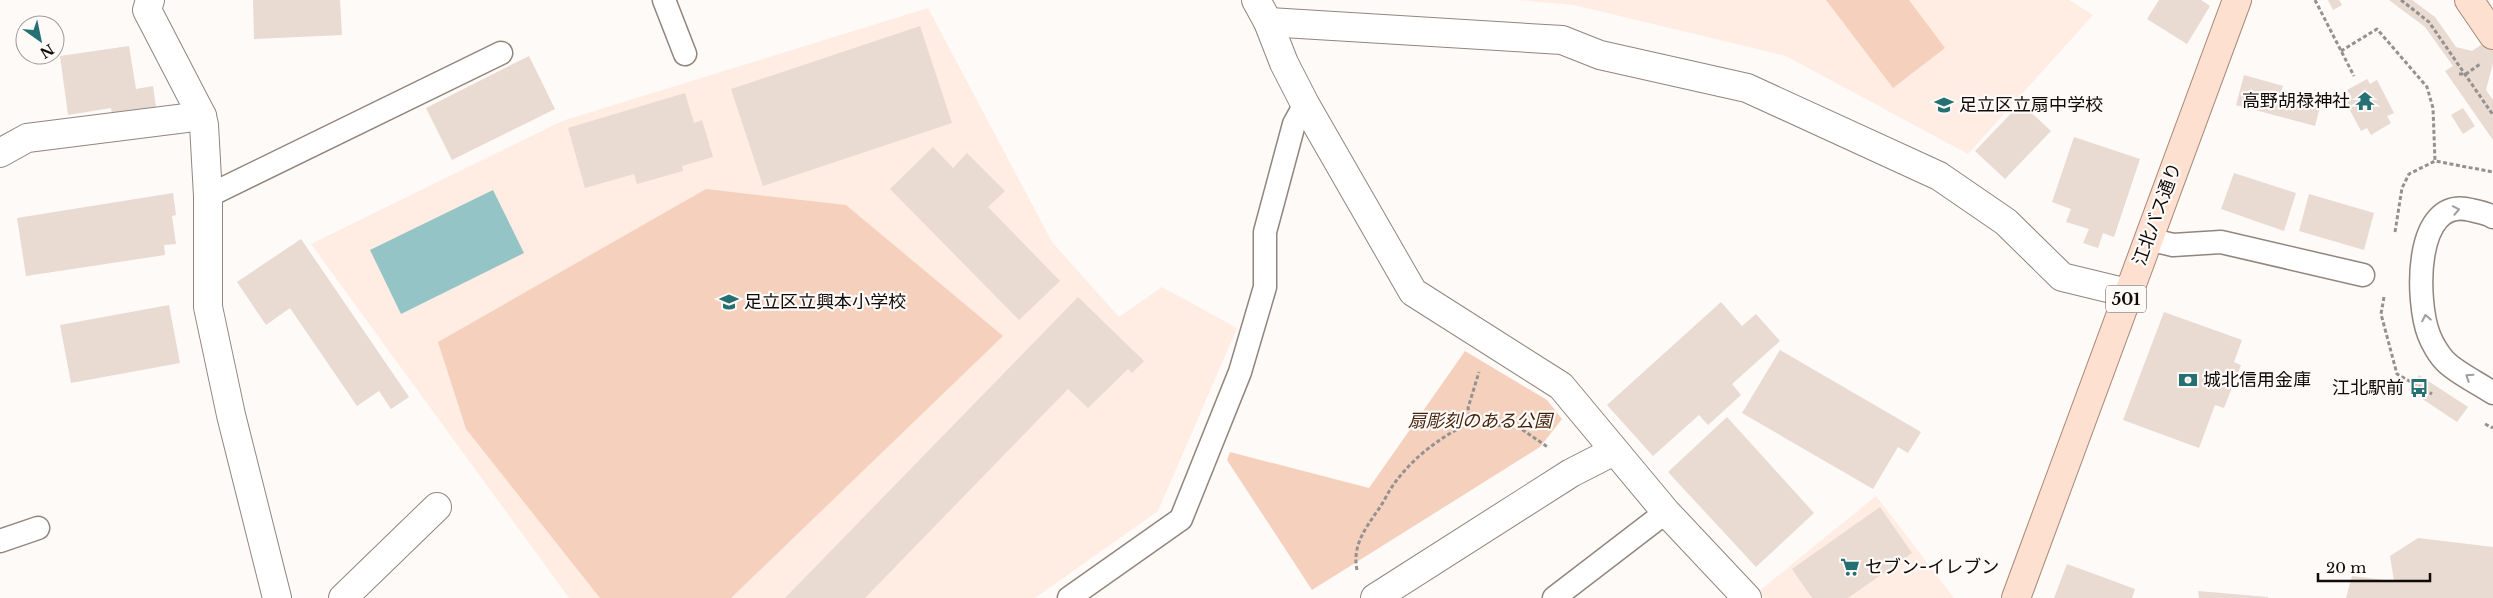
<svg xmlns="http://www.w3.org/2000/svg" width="2493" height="598" font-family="'Libre Baskerville','Noto Sans JP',serif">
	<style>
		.built { fill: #ffece2 }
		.green { fill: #f5d1bd }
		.water { fill: #94c4c5 }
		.building { fill: #e9dad2 }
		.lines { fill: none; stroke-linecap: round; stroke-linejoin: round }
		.lane-casing { stroke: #92857d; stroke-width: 25 }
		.street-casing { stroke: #92857d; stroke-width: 30 }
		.secondary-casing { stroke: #92857d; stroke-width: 30 }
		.primary-casing { stroke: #a98876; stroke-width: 30 }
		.path { stroke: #95918f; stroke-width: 3; stroke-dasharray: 4 2.5; stroke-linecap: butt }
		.lane { stroke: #fff; stroke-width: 22 }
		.street { stroke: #fff; stroke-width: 28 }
		.secondary { stroke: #fff; stroke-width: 28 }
		.primary { stroke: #fde0d0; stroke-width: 28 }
		.oneway { stroke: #9f9d9d }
		.labels { text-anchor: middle; stroke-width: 4.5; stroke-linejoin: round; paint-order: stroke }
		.shield { fill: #fdfaf8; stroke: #575351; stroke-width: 1 }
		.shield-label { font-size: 16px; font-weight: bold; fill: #100b09 }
		.poi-label { font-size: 18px; fill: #100b09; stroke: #fdfaf8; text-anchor: start }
		.street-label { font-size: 18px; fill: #100b09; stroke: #fdfaf8 }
		.park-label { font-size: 18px; font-style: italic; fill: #421f08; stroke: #fdfaf8 }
	</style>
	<rect width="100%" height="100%" fill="#fdfaf8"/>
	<g class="built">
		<polygon points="1518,0 2069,0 2093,15 1968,154 1786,56 1574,5"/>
		<polygon points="928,8 1052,242 1119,317 1162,287 1237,328 1158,511 1035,598 569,598 311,244 562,121"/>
		<polygon points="1876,496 1954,598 1764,598 1758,592"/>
	</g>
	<g class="green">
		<polygon points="1826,0 1909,0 1945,48 1893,88"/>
		<polygon points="706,189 846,205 1003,336 731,598 600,598 466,429 438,342"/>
		<polygon points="1465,351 1547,400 1562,419 1540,447 1312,590 1227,460 1230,452 1369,488"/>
	</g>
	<polygon class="water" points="493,190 524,253 401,314 370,250"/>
	<g class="building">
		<polygon points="253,0 340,0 342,35 254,39"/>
		<polygon points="2159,0 2201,0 2210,6 2187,44 2147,19"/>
		<polygon points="2328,0 2339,0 2342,5 2333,10"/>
		<polygon points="2389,0 2412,0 2435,17 2456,47 2472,51 2493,37 2493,63 2486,90 2493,100 2493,140 2445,71 2453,66 2425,27"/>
		<polygon points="920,26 952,123 763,186 731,89"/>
		<polygon points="129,46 136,89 153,86 156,107 112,114 111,108 68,115 60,56"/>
		<polygon points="529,56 555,109 452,160 426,108"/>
		<polygon points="2244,75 2283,86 2281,92 2321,103 2315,126 2236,105"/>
		<polygon points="2367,79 2370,84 2377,80 2394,113 2387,116 2391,123 2371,135 2367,128 2361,131 2344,99 2351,96 2347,90"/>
		<polygon points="685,93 694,123 702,120 713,157 682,166 683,171 637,184 634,174 585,188 568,128"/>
		<polygon points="2021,103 2051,131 2005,179 1975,151"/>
		<polygon points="2463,108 2475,126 2463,134 2451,115"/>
		<polygon points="2074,137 2140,159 2114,237 2103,233 2098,248 2083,243 2089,229 2066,222 2071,209 2052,202"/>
		<polygon points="933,147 953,168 967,153 1005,191 988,207 1060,281 1019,320 890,189"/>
		<polygon points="2234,173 2296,193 2284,231 2221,209"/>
		<polygon points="173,193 176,215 172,216 176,244 164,245 165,255 26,276 17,218"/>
		<polygon points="2309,194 2374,213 2364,250 2299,231"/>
		<polygon points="301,239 409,397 391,409 379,391 357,406 290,308 266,325 237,282"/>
		<polygon points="1078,297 1144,361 1132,373 1128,369 1088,408 1068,389 865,598 785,598"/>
		<polygon points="1721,302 1742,326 1756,314 1780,341 1732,384 1741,395 1708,425 1699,415 1653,456 1607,405"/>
		<polygon points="169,305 180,363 71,383 60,325"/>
		<polygon points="2164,312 2242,340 2234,362 2241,365 2224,408 2215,405 2199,448 2123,420"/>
		<polygon points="1780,350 1921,432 1908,453 1898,447 1873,489 1742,413"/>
		<polygon points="2419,375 2468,407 2457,422 2409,390"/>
		<polygon points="1727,417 1814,513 1756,567 1668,472"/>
		<polygon points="1880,507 1912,553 1848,598 1812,598 1792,569"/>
		<polygon points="2418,538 2493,547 2493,598 2346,598 2352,576 2394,581 2390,556"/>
		<polygon points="2067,564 2135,589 2132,598 2054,598"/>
		<polygon points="2198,591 2268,597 2268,598 2199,598"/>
	</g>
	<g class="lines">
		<g class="lane-casing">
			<g id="lane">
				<polyline points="664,0 685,54"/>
				<polyline points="208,196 501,53"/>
				<path d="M2493 217C2487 213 2478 212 2471 210 2413 195 2416 302 2429 335 2432 343 2439 355 2445 361 2455 372 2480 384 2493 393"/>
				<polyline points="2148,239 2173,245 2221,242 2363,275"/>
				<polyline points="0,541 38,528"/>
				<polyline points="1069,598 1181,519 1240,372 1265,287 1265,232 1294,124 1305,104"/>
				<polyline points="1554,598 1666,512"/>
			</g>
		</g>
		<g class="street-casing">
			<g id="street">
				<polyline points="1256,0 1268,22 1284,63 1305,104 1413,292 1561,386 1666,512 1747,598"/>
				<polyline points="1268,22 1562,40 1600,55 1747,88 1939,176 2006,222 2062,277 2128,293"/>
				<polyline points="0,153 27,138 202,116"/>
				<polyline points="343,598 437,507"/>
			</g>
		</g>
		<g class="secondary-casing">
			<g id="secondary">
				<polyline points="150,0 147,10 202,116 204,125 208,196 208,307 231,415 277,598"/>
				<polyline points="1375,598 1571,473 1614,451"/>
			</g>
		</g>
		<g class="primary-casing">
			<g id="primary">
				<polyline points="2469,0 2493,35"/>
				<polyline points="2016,598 2237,0"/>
			</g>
		</g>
		<g class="path">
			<polyline points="2315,0 2354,76"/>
			<polyline points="2401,0 2429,22 2493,115"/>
			<polyline points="2341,51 2377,29 2427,87 2433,108 2435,161"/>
			<polyline points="2459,74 2466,74 2480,64"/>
			<polyline points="2395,232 2402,188 2409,174 2435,161 2493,172"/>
			<polyline points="2384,297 2381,314 2397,374 2432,394"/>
			<polyline points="1471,422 1520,428 1549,448"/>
			<polyline points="2485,424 2493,428"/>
			<path d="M1357 570C1352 546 1365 529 1378 510 1384 502 1388 492 1394 484 1413 457 1442 436 1471 422L1468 408 1479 372"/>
		</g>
		<use href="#lane" class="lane"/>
		<use href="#street" class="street"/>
		<use href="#secondary" class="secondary"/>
		<use href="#primary" class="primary"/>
	</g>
	<defs><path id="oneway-chevron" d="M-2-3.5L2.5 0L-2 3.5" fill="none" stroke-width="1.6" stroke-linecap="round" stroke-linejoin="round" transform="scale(1.25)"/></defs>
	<g class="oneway">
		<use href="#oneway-chevron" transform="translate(2456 210) rotate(-11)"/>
		<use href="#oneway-chevron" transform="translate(2426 318) rotate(-101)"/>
		<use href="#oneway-chevron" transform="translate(2469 377) rotate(-147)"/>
	</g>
	<defs>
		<g id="temple-bare" transform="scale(1.5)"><path d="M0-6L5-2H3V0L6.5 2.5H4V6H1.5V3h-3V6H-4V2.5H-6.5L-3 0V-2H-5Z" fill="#247072" stroke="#fdfaf8" stroke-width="2.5" paint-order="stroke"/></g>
		<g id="school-bare" transform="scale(1.5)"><path d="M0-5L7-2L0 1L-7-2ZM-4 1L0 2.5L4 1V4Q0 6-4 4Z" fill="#247072" stroke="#fdfaf8" stroke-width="2.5" paint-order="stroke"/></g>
		<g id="bank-bare" transform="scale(1.5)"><path d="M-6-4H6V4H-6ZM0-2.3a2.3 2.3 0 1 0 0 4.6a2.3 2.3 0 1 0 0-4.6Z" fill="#247072" stroke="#fdfaf8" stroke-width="2.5" paint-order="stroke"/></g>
		<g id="bus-bare" transform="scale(1.5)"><path d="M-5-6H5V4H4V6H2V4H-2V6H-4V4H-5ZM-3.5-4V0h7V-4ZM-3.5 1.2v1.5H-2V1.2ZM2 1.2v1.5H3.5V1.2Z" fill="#247072" stroke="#fdfaf8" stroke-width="2.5" paint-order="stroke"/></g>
		<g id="supermarket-bare" transform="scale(1.5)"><path d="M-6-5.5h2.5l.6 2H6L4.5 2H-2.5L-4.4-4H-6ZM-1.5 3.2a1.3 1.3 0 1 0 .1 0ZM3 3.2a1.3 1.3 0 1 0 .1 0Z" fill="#247072" stroke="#fdfaf8" stroke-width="2.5" paint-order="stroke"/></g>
	</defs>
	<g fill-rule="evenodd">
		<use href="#temple-bare" x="2365" y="101"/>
		<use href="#school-bare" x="1944" y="105"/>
		<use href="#school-bare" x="729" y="302"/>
		<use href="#bank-bare" x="2188" y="380"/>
		<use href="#bus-bare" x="2419" y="388"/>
		<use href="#supermarket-bare" x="1850" y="567"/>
	</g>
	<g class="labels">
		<rect class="shield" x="2106" y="285.5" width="40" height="27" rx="4"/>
		<g class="shield-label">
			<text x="2126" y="305">501</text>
		</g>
		<g class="poi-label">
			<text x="2350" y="107" text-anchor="end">高野胡禄神社</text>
			<text x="1959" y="111">足立区立扇中学校</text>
			<text x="744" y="308">足立区立興本小学校</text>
			<text x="2203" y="386">城北信用金庫</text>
			<text x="2404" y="394" text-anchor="end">江北駅前</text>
			<text x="1865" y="573">セブン-イレブン</text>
		</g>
		<g class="street-label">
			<text transform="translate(2157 214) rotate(-70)" y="6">江北バス通り</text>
		</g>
		<g class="park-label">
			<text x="1480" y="427">扇彫刻のある公園</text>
		</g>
	</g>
	<g transform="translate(40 40) rotate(147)"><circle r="24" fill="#fdfaf8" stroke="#9e9a98"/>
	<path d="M0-4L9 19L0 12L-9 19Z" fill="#247072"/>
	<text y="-8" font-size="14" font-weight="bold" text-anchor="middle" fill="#100b09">N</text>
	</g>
	<path d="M2318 573v8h112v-8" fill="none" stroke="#100b09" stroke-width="2.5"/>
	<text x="2326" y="573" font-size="15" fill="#100b09" stroke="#fdfaf8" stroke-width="4" paint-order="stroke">20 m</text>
</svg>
